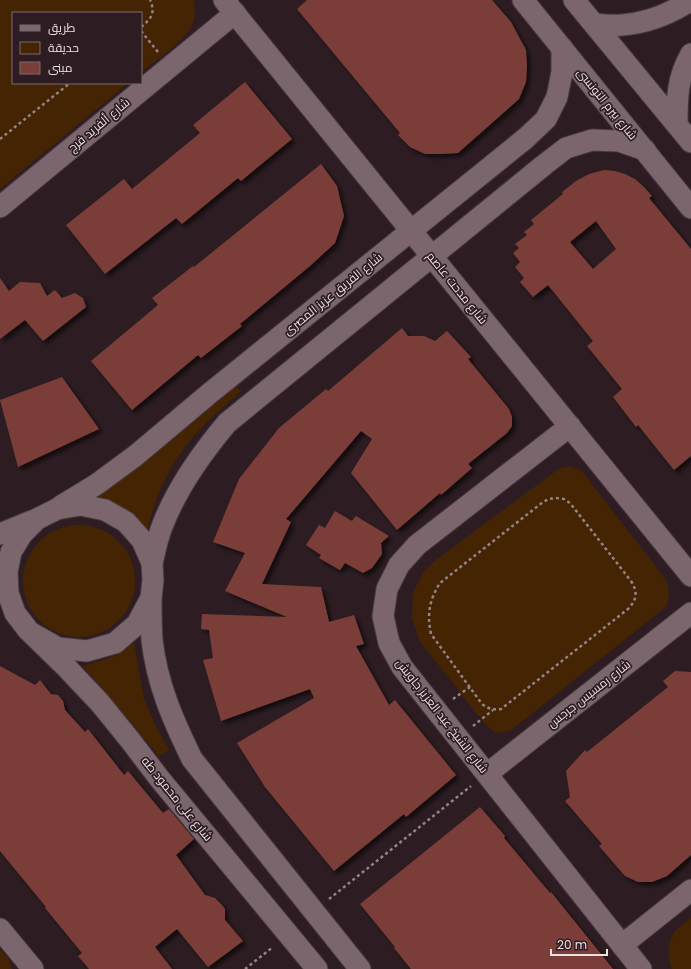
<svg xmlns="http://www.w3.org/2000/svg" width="691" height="969" font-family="Poppins,Cairo,sans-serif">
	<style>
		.green { fill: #442403 }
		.building { fill: #7a3d37; fill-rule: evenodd; filter: url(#shadow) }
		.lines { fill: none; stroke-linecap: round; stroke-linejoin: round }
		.minor-casing { stroke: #493b41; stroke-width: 23 }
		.path { stroke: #928589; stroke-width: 2.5; stroke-dasharray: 3 3; stroke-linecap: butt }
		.minor { stroke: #7b666e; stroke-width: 21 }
		.labels { text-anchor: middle; stroke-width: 3.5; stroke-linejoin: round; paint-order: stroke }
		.street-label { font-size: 12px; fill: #ede1e5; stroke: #2d1d23 }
	</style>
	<defs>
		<filter id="shadow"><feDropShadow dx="3.5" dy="3.5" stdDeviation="2" flood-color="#0009"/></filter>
	</defs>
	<rect width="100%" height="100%" fill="#2d1d23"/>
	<g class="green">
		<path d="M0 0H194C195 9 196 17 192 25 185 41 155 61 141 72V13H13V83H128L0 189Z"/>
		<path d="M234 385 241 391C230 401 218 411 207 422 178 450 156 489 148 529 132 513 116 503 95 495Z"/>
		<polygon points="570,466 581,470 667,581 669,594 667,606 510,731 496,733 485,724 419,640 412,617 413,593 424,571 436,560 560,468"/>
		<circle cx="79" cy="581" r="56"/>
		<path d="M134 643 144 699 156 727 169 750 159 756 83 666C106 660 115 657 134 643Z"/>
		<path d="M691 918V969H672C667 958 667 940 676 930 680 926 686 922 691 918Z"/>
		<polygon points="0,949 8,958 12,969 0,969"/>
	</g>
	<g class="building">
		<polygon points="307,0 492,0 511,22 526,50 527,66 526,82 519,99 458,153 442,154 425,154 410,147 398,135 400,133 297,9"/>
		<polygon points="245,82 292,139 241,181 238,178 182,224 176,218 105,274 66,225 124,179 132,189 200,133 193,125"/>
		<polygon points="321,164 337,186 344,216 335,243 310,266 240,324 242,326 201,358 198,355 132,410 91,361 158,305 152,298 193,266 194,267"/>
		<path d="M604 170 615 171 625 174 635 179 644 187 652 196 649 198 691 249V456L674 470 638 425 636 427 613 397 622 389 587 346 593 341 548 285 533 297 520 282 524 278 515 267 520 262 513 253 519 248 515 244 527 235 524 232 534 224 531 220 563 194 562 192 576 181 589 174ZM596 221 616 249 593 269 570 242Z"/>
		<polygon points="0,278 9,291 20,282 40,283 47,296 55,290 62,298 75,293 83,298 86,307 43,341 25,320 0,339"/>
		<polygon points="402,328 408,336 424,336 435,341 447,331 471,357 468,359 509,409 512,417 512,426 507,433 468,464 472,468 441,495 440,493 397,530 351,473 372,439 361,431 286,519 291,522 262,584 321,587 329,622 354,615 364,644 356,646 389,705 395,700 456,775 406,817 404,814 334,871 265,787 237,743 314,698 310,689 221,721 203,660 213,658 209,630 201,629 202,614 287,617 225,591 245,553 213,542 239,479 279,428 326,389 328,391"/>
		<polygon points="62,377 99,429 18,467 0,400"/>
		<polygon points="335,511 352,521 356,516 389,536 381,543 382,554 372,568 363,573 345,563 340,570 319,558 321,555 306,545 319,525 325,528"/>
		<polygon points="0,666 35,685 40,680 51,694 58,695 63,701 65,710 85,732 88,729 124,775 128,771 163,813 169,809 194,839 176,855 205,895 215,898 222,905 225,909 225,920 243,941 208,967 177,929 155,947 172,969 89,969 78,956 82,953 45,908 46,907 0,851"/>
		<polygon points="675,671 691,672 691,855 667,876 652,882 638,882 625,876 599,846 602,844 565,801 570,797 566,771 585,750 587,752 668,687 663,681"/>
		<polygon points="480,807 505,836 504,838 550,893 551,892 613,969 411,969 394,948 395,947 360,904"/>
	</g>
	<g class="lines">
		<g class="minor-casing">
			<g id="minor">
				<polyline points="224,0 691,576"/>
				<polyline points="523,0 691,208"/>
				<polyline points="574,0 691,142"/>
				<path d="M594 24C603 25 613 26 622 25 647 23 670 14 691 0"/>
				<path d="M677 125C677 98 677 78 691 54"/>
				<polyline points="0,207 235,13"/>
				<polyline points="570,426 417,545 399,565 387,589 383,616 389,643 402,667 641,969"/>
				<polyline points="61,506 97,484 135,456 210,393 526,138 546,119 557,97 562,72 562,48"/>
				<polyline points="0,534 32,521"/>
				<path d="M152 563C155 550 158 536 163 524 178 486 201 454 227 423L544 165 566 148 592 140 619 141 645 150"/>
				<path d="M151 600C151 613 151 627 152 640 157 684 173 720 192 759L360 969"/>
				<polyline points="33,634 58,648 87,651 115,643 137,624 151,598 153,580 152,563 142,540 126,522 105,510 81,505 57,509 37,519 22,534 11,552 7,572 8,593 15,613 28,630 67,668 100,703 130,740 159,778 317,969"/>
				<polyline points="487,774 691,613"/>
				<polyline points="0,929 33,969"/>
				<polyline points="622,945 691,890"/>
			</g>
		</g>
		<g class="path">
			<path d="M141 27C151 19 156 13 150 0"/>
			<polyline points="141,31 158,52"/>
			<polyline points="0,139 70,83"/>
			<path d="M556 498 564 499 570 503 631 581C638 592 637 600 628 609L501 709C493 710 489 709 482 704L431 634C427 615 429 600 440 583L543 502 549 499Z"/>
			<polyline points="453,699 470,687"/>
			<polyline points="473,726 493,710"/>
			<polyline points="329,899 471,786"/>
			<polyline points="245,969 273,947"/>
		</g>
		<use href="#minor" class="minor"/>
	</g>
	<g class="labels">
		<g class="street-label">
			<text transform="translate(607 104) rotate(51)" y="4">شارع بيرم التونسى</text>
			<text transform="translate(99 125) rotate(-40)" y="4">شارع ألفريد فرج</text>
			<text transform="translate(457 288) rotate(51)" y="4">شارع مدحت عاصم</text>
			<text transform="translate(333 294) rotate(-39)" y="4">شارع الفريق عزيز المصرى</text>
			<text transform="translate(589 694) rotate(-38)" y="4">شارع رمسيس جرجس</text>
			<text transform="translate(442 716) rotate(52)" y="4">شارع الشيخ عبد العزيز جاويش</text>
			<text transform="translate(177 799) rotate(51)" y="4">شارع على محمود طه</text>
		</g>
	</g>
	<rect x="12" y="12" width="130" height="72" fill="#2d1d23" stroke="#7a6b71"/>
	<rect x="20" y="25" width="20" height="6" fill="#7b666e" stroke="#7a6b71"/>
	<text x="48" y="32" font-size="12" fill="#ede1e5">طريق</text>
	<rect x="20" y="42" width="20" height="12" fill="#442403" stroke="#7a6b71"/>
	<text x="48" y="52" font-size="12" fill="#ede1e5">حديقة</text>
	<rect x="20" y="62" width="20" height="12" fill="#7a3d37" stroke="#7a6b71"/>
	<text x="48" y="72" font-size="12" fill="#ede1e5">مبنى</text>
	<path d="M551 949v6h56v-6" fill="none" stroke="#ede1e5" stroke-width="2"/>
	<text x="557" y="949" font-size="12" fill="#ede1e5" stroke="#2d1d23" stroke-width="3" paint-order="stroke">20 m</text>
</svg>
